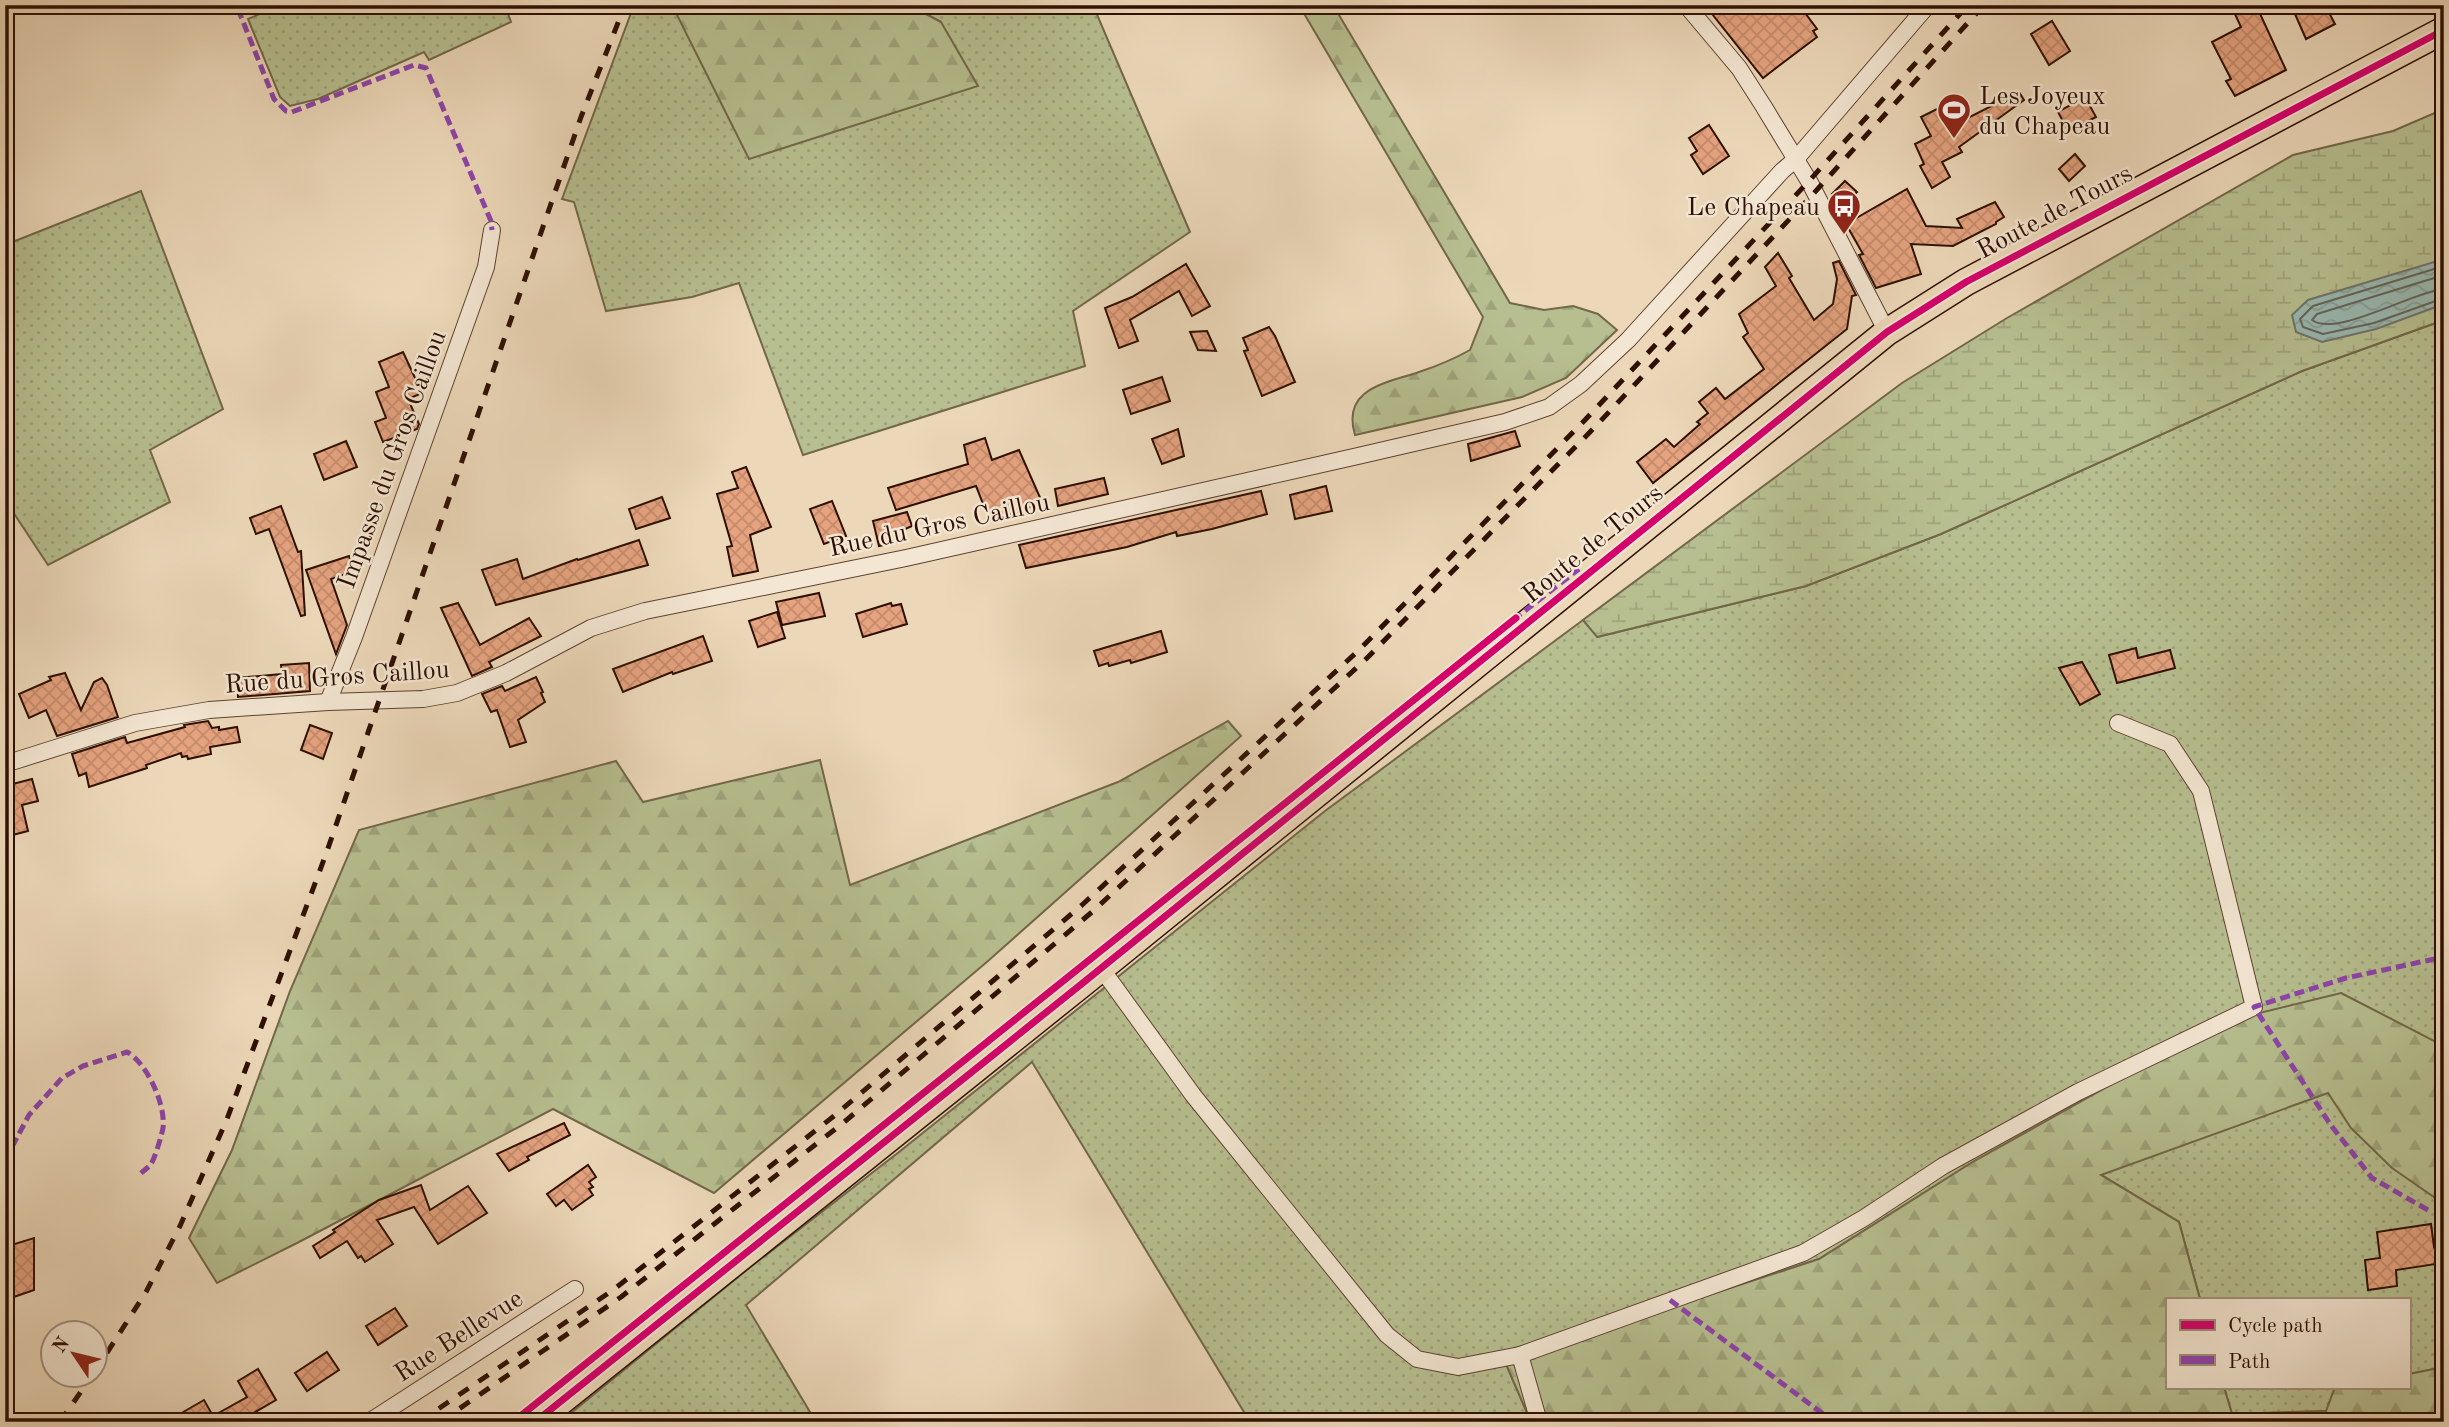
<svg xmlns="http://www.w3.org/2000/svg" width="2449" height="1427" font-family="'Old Standard TT',serif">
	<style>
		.grass { fill: url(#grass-dots); stroke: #726749; stroke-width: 2 }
		.forest { fill: url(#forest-firs); stroke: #726749; stroke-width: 2 }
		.wetland { fill: url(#wetland-marsh); stroke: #726749; stroke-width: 2 }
		.water { fill: url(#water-waves); stroke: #6e756b; stroke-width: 2 }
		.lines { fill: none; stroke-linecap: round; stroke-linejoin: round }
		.shore { stroke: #64645a; stroke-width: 2 }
		.building { fill: url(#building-cross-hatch); stroke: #2e0f02; stroke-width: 2 }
		.minor-casing { stroke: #5e4130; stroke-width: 18 }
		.primary-casing { stroke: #2e0f02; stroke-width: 29 }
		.minor { stroke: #f3e6d2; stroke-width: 16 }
		.primary { stroke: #ecd8b9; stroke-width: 26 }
		.rail { stroke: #2e0f02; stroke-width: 5; stroke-dasharray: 12 12; stroke-linecap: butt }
		.quiet { stroke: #8e44ad; stroke-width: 5; stroke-dasharray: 10 5; stroke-linecap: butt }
		.cycleway-casing { stroke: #f3e6d2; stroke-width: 11 }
		.cycleway { stroke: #d6006c; stroke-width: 7 }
		.labels { text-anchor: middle; stroke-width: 5; stroke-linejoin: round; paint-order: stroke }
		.poi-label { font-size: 26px; fill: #2e0f02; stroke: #f3e6d2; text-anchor: start }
		.street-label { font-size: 26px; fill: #2e0f02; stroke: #f3e6d2 }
	</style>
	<defs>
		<pattern id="grass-dots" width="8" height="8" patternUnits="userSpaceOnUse" patternTransform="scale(1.75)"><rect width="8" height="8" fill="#b7bf90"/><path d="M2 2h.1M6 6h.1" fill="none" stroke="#9ea37b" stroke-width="1.8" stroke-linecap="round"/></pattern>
		<pattern id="forest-firs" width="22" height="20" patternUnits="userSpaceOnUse" patternTransform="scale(1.75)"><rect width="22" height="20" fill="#b7bf90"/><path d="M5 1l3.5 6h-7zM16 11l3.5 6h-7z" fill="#9ea37b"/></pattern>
		<pattern id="wetland-marsh" width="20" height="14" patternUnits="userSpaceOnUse" patternTransform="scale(1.75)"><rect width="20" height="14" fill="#b7bf90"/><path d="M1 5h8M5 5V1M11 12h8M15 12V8" fill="none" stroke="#9ea37b"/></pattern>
		<pattern id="water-waves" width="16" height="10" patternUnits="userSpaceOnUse" patternTransform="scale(1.75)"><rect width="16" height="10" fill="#99b9b1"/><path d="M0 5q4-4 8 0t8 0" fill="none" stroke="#849e97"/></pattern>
		<pattern id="building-cross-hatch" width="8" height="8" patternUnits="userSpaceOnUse" patternTransform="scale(1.75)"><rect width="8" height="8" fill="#e5a37f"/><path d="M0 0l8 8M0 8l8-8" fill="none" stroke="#c58b6c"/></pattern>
	</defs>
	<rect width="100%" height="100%" fill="#ecd8b9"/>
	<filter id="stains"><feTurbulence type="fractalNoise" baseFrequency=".00286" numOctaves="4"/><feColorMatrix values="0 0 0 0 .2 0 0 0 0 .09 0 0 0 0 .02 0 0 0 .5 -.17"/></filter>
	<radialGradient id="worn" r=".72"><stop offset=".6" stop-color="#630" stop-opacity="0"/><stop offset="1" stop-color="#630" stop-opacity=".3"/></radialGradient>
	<g class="grass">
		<polygon points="280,5 505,5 511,22 429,60 424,52 318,99 290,106 280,97 248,19"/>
		<polygon points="634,5 672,5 941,22 909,5 1104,5 1095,10 1190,232 1073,311 1085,366 803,455 739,283 692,297 606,311 574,202 562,199"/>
		<polygon points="141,191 223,409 150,450 170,502 48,565 13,512 5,495 5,245"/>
		<polygon points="2444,320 2444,1367 2409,1374 2409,1299 2200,1299 2179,1222 2029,1131 1971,1163 1819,1259 1505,1361 1531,1422 1250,1422 1032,1062 746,1305 816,1422 560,1422 748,1269 899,1152 1325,811 1583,620 1598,637 1806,586 1941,534 2302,371"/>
		<polygon points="2224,1387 2335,1387 2327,1411 2232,1414"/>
	</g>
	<g class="forest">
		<polygon points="672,5 909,5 941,22 978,86 749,159"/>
		<path d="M1299 5H1333L1510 303 1544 310 1573 306 1598 314 1617 330 1566 378 1522 397 1355 435C1341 388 1387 383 1419 372 1437 366 1454 359 1470 350L1483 317Z"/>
		<polygon points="1228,721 1241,736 988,961 714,1193 553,1109 297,1243 217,1283 189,1238 232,1150 290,991 359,830 616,761 643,802 820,760 850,885 1118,782"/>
		<polygon points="2341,993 2444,1046 2444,1204 2392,1168 2351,1128 2328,1093 2101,1175 2179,1222 2200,1299 2167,1299 2167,1387 2224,1387 2232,1414 2326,1411 2335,1387 2409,1387 2409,1374 2444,1367 2444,1422 1531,1422 1505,1362 1819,1259 1971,1163 2223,1022"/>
	</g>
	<polygon class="wetland" points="2444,109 2444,320 2302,371 1941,534 1806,586 1597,637 1583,620 1902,383 2007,318 2293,155 2393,131"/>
	<polygon class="water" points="2444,259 2444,304 2376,329 2322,342 2296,332 2292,315 2308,300"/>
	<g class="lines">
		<g class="shore">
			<polyline points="2444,266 2313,306 2300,319 2303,327 2323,334 2374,323 2444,298"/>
			<path d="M2444 275 2317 314 2312 320C2336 338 2414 291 2444 289"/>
		</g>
	</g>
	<g class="building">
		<polygon points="1705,5 1799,5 1817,29 1813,31 1817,37 1763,78"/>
		<polygon points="2249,5 2256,5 2286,70 2235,96 2226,81 2231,79 2212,42 2241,27 2234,12"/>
		<polygon points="2291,5 2325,5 2335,24 2306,39"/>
		<polygon points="2052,21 2070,51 2049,65 2031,34"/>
		<polygon points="2019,92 2024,100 1959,147 1962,152 1942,162 1950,177 1932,188 1920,166 1924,164 1915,144 1931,136 1921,117 1943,106 1950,118 1958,114 1962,121"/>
		<polygon points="2085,97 2096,117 2068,131 2058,112"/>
		<polygon points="1709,125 1729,156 1703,174 1691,155 1697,151 1689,138"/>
		<polygon points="2075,154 2085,166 2069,181 2059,169"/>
		<polygon points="1845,181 1857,192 1844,205 1832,194"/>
		<polygon points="1907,189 1926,226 1962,228 1957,219 1995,202 2004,217 1996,222 1996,224 1953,246 1911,244 1921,274 1876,288 1859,255 1863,254 1846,224"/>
		<polygon points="1778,253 1792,276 1789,278 1814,320 1833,304 1837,279 1833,263 1839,261 1856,295 1852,296 1847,329 1653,483 1637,462 1666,439 1674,447 1700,424 1697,422 1708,413 1699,402 1716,388 1725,399 1764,369 1743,337 1748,333 1739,314 1776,286 1765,267"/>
		<polygon points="1186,264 1210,306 1192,316 1179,291 1130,320 1138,341 1119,348 1105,308 1132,297"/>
		<polygon points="1269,327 1275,336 1295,382 1262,396 1244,351 1248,350 1243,338"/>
		<polygon points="1207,331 1216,351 1198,350 1190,332"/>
		<polygon points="403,352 422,393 408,399 419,424 417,429 383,442 375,422 386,418 376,392 389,387 379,362"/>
		<polygon points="1162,377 1170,401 1131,414 1123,390"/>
		<polygon points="1178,429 1184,456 1162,464 1152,439"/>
		<polygon points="1515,431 1520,446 1471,461 1468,444"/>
		<polygon points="985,438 992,460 1019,450 1042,502 1019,512 989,519 976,486 896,510 888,488 968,464 964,445"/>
		<polygon points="346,441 357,467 324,480 314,454"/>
		<polygon points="746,467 771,527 750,535 758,571 733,576 727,547 732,546 717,494 738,488 732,472"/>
		<polygon points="1104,478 1108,494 1058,506 1055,489"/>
		<polygon points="1326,486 1332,511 1295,519 1290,495"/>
		<polygon points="1261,491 1267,514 1212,529 1177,536 1176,532 1127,547 1026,568 1019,545"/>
		<polygon points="662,497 670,518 636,529 629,509"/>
		<polygon points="832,501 846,536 824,544 810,509"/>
		<polygon points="281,506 298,552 301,551 305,615 301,616 269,529 256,534 250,518"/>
		<polygon points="907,512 912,526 903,530 907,540 879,546 873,521"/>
		<polygon points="639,540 648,565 496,605 482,570 517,559 523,579 577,559 578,560"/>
		<polygon points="349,556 354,571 331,579 347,625 336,654 306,570"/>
		<polygon points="819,593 825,616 782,625 776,602"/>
		<polygon points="458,603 480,645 529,618 541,636 489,662 492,667 472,676 441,608"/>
		<polygon points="891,603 892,606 901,604 907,624 863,637 856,614"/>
		<polygon points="777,612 785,638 758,647 749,621"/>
		<polygon points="1161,631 1167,652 1131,663 1130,660 1109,666 1108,663 1099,666 1094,651"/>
		<polygon points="703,636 712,661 673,674 672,672 623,692 613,669"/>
		<polygon points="2136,648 2138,658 2170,650 2175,668 2117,683 2109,655"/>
		<polygon points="2082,662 2100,694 2080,705 2059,668"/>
		<polygon points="309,663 310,691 238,697 237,678 282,674 281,665"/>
		<polygon points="65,673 81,710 94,682 102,678 107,685 118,717 57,736 46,710 29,718 19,694 51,680 49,677"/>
		<polygon points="536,677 543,692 541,693 545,702 518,720 526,742 510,747 497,710 491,712 482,694 502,686 505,691"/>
		<polygon points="208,721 212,728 219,727 219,730 237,727 240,742 210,747 211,754 188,759 187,756 182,757 181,753 146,765 147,768 89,787 86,773 79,776 72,754 125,737 127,743 185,727 184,725"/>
		<polygon points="310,725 332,733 323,759 301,750"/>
		<polygon points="32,779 38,801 22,805 28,831 5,837 5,786"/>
		<polygon points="564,1123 570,1135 527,1157 529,1160 509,1171 497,1154"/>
		<polygon points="588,1165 596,1177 589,1182 593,1187 589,1189 593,1195 572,1210 564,1200 556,1206 547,1194"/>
		<polygon points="421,1185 430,1210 468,1186 487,1213 438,1244 414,1207 377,1220 393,1244 365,1262 361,1256 358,1258 347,1241 320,1258 313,1246 335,1232 333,1230 379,1200"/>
		<polygon points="2431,1224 2434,1247 2436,1246 2436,1264 2396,1270 2397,1286 2368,1290 2365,1260 2380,1258 2377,1232"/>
		<polygon points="34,1238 34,1290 5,1300 5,1247"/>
		<polygon points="395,1308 407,1326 378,1345 366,1326"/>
		<polygon points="327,1352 339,1370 307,1391 295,1373"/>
		<polygon points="258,1369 276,1400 238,1422 166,1422 204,1400 213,1416 247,1397 238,1381"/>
	</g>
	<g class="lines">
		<g class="minor-casing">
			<g id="minor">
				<polyline points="1686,5 1739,68 1764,107 1809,181 1887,332"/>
				<polyline points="328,702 354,637 486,267 492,230"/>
				<polyline points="5,764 135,723 209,710 328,702 423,699 457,693 506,673 591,628 645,611 906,558 1358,456 1505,422 1549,407 1581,384 1628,340 1782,171 1796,159 1928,5"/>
				<polyline points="1101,968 1193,1095 1387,1335 1417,1359 1458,1367 1520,1355 1803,1253 1864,1218 1943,1166 2078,1092 2254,1007 2201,791 2170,744 2118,723"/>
				<polyline points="1520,1355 1539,1422"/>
				<polyline points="369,1422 575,1289"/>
			</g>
		</g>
		<g class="primary-casing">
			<polyline id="primary" points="535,1422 1084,982 1887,332 1966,282 2444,30"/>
		</g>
		<use href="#minor" class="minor"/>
		<use href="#primary" class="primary"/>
		<g class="rail">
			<polyline points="94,1373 146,1292 180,1226 227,1119 326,854 581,117 625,5"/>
			<polyline points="60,1422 93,1374"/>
			<polyline points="419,1422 613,1290 834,1116 1082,905 1358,651 1585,420 1809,181 1968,5"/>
			<polyline points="440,1422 621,1297 843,1123 1092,912 1366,659 1594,428 1814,193 1984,5"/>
		</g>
		<g class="quiet">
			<polyline points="238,9 274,99 286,111 292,112 414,65 426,68 491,221 492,230"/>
			<polyline points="1513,620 1579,569"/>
			<path d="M5 1160 29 1115 62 1078 83 1066 127 1052C147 1063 166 1105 163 1128 162 1134 155 1158 151 1164 148 1168 143 1171 139 1175"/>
			<polyline points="2428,1210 2372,1178 2330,1124 2254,1007 2346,978 2444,957"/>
			<polyline points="1670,1300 1834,1422"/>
		</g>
		<g class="cycleway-casing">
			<g id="cycleway">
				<polyline points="513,1422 1516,618"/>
				<polyline points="535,1422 1084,982 1887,332 1966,282 2444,30"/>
			</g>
		</g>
		<use href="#cycleway" class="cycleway"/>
	</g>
	<defs>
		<g id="stadium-pin" transform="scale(1.75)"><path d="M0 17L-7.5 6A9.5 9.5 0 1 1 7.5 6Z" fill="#8f2418" stroke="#f3e6d2"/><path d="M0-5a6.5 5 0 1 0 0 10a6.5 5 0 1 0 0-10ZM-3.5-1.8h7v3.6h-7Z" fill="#fff"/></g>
		<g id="bus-pin" transform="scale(1.75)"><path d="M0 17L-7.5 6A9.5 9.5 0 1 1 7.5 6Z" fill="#8f2418" stroke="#f3e6d2"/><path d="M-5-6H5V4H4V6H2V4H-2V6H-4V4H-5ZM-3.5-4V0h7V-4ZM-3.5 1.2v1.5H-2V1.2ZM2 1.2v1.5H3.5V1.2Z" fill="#fff"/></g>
	</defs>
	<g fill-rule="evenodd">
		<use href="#stadium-pin" x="1954" y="110"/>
		<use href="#bus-pin" x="1844" y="206"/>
	</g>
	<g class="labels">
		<g class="poi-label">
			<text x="1979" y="104">Les Joyeux<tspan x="1979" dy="30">du Chapeau</tspan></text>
			<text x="1820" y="215" text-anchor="end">Le Chapeau</text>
		</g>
		<g class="street-label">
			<text transform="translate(2054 211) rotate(-28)" y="9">Route de Tours</text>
			<text transform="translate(391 459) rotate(-70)" y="9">Impasse du Gros Caillou</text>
			<text transform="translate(939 524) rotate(-12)" y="9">Rue du Gros Caillou</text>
			<text transform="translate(1592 543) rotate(-39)" y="9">Route de Tours</text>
			<text transform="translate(337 676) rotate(-4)" y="9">Rue du Gros Caillou</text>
			<text transform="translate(458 1335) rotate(-33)" y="9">Rue Bellevue</text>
		</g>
	</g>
	<rect width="2449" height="1427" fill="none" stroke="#ecd8b9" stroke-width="28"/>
	<rect x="7" y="7" width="2435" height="1413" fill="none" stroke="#2e0f02" stroke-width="3.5"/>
	<rect x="14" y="14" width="2421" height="1399" fill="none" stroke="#2e0f02" stroke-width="2"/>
	<rect x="2166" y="1298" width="245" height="91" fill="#f3e6d2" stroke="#a4907f" stroke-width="2"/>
	<rect x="2180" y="1320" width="35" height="10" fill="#d6006c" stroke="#a4907f" stroke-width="2"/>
	<text x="2228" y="1332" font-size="21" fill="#2e0f02">Cycle path</text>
	<rect x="2180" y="1355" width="35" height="10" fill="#8e44ad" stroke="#a4907f" stroke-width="2"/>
	<text x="2228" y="1368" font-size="21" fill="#2e0f02">Path</text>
	<g transform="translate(74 1354) rotate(305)"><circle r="33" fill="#f3e6d2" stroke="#a4907f" stroke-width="2"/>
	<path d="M0-5L12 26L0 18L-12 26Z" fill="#8f2418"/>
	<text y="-10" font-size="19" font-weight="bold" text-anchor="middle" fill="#2e0f02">N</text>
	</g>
	<rect width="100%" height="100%" filter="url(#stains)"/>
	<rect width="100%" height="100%" fill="url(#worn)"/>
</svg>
